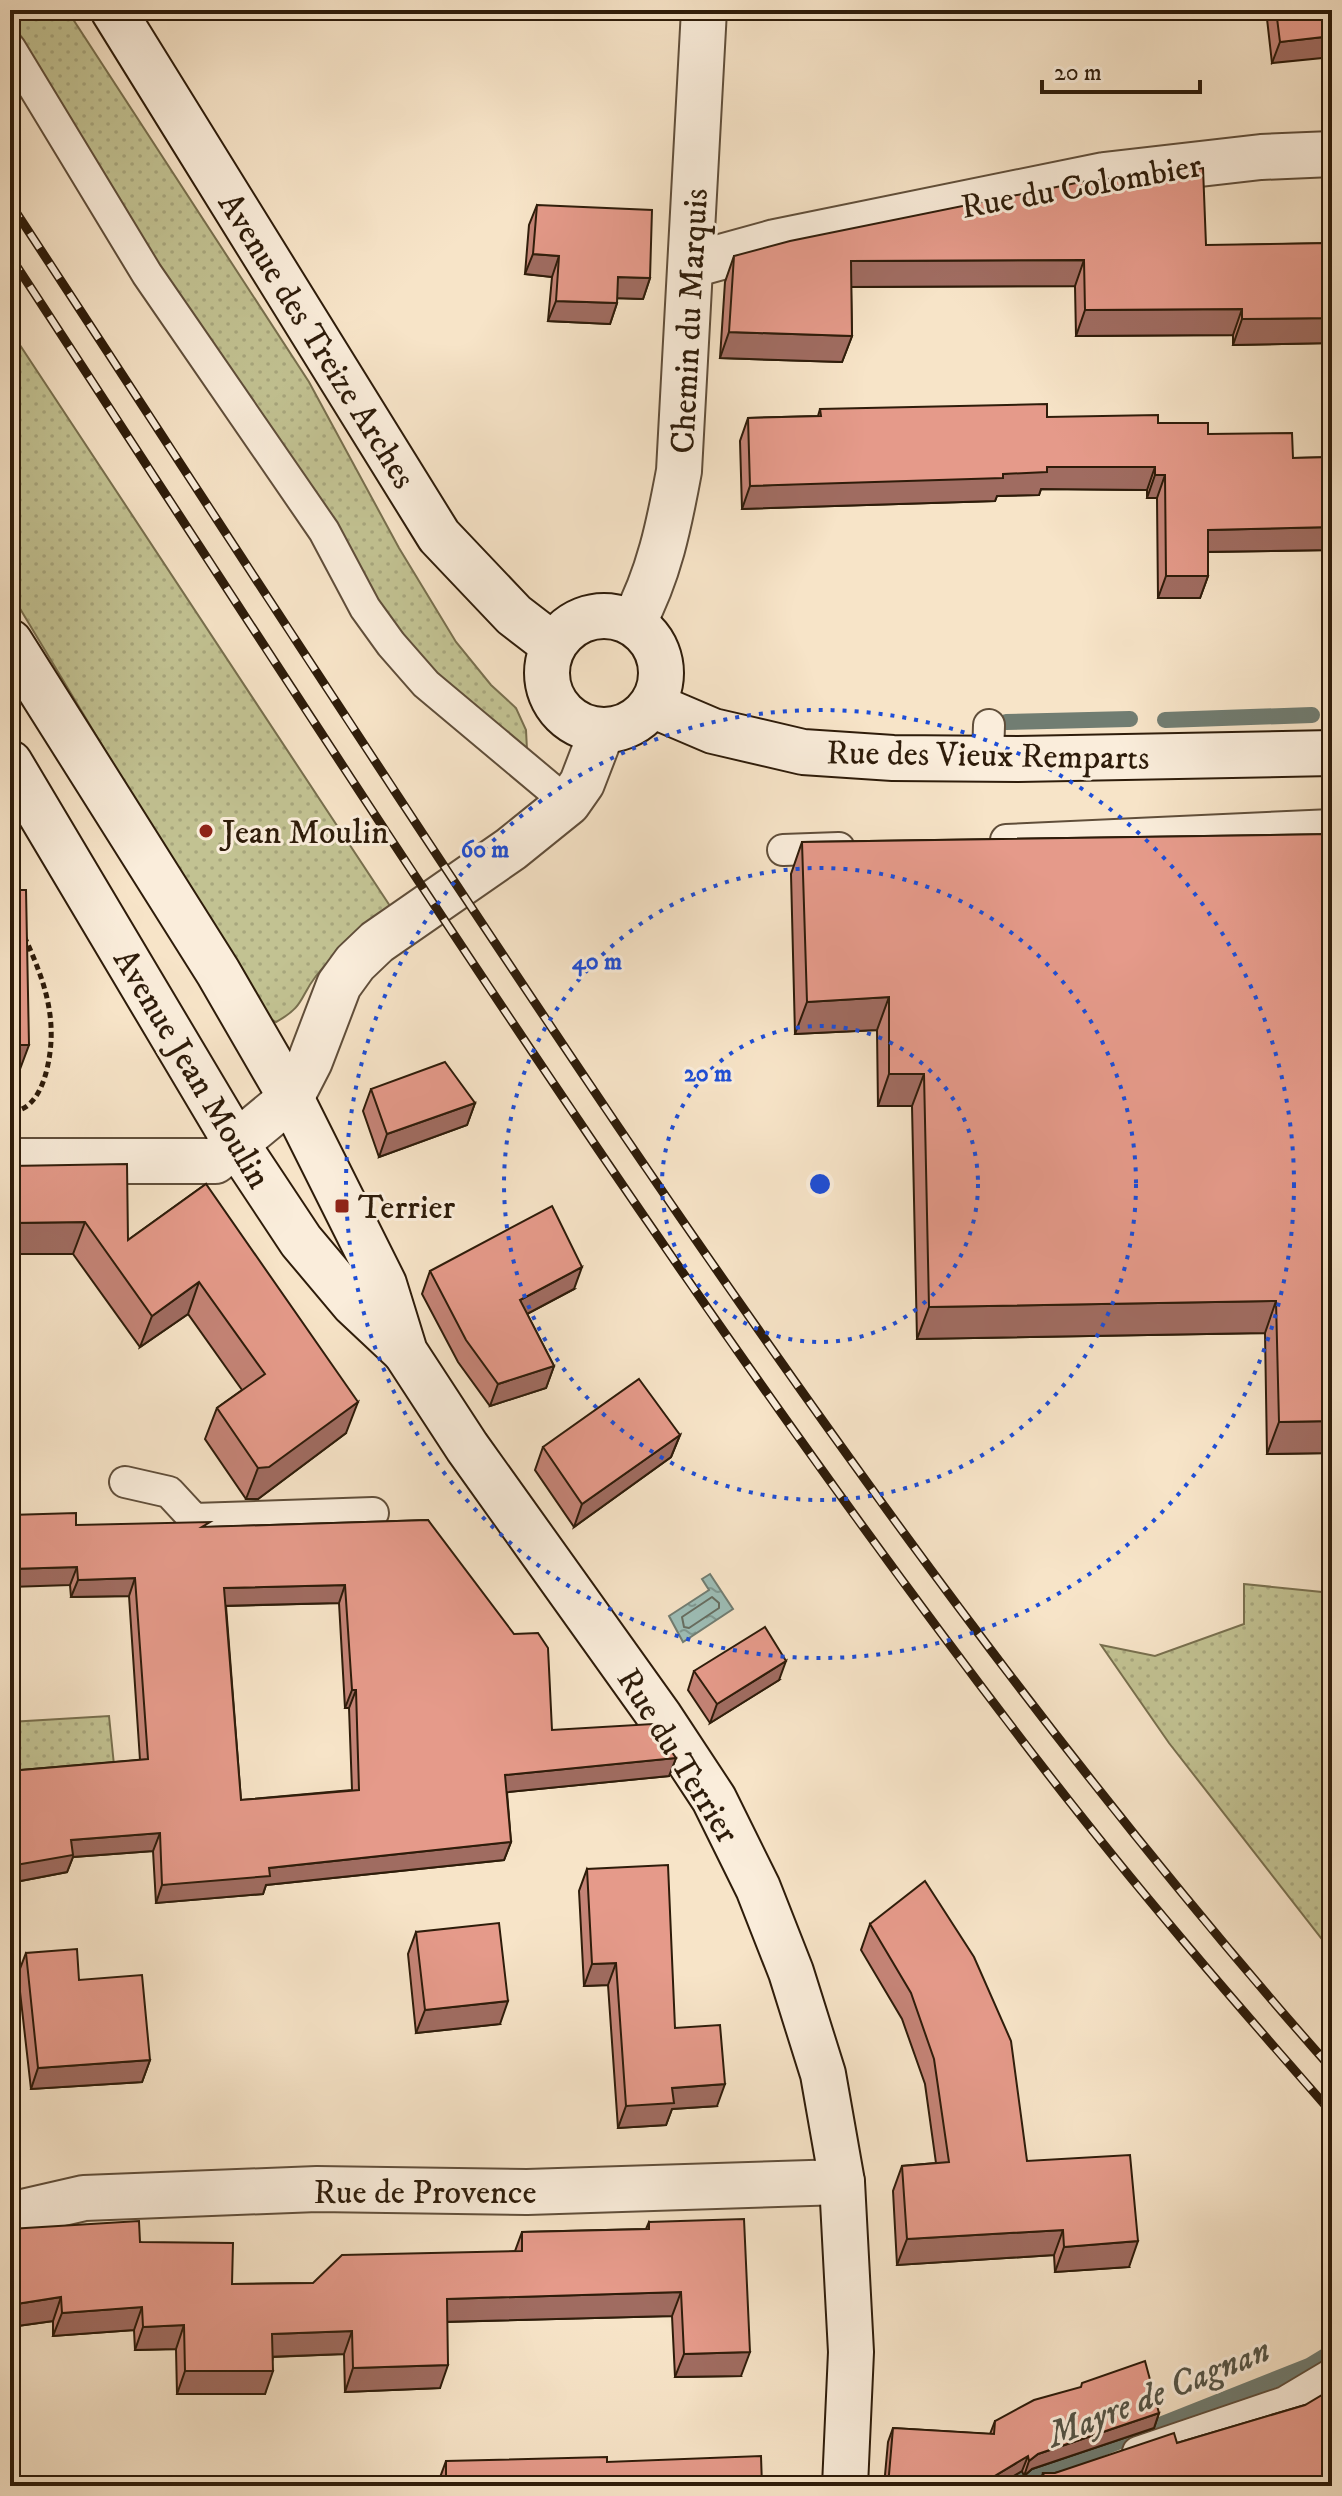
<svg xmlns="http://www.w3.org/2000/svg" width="1342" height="2496" font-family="'IM FELL DW Pica',serif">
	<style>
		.grass { fill: url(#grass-dots); stroke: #786f4e; stroke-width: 2 }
		.water { fill: url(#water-ripples); stroke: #717d72; stroke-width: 2 }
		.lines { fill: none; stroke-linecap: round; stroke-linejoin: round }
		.shore { stroke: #666d60; stroke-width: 2 }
		.stream { stroke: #717d72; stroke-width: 16 }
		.lane-casing { stroke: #604e3a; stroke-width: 34 }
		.street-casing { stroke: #604e3a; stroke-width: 48 }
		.secondary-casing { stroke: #2e1c0a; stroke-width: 48 }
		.path { stroke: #2e1c0a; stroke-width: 5; stroke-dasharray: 6 4; stroke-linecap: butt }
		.lane { stroke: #faeddb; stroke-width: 30 }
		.street { stroke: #faeddb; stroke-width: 44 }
		.secondary { stroke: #faeddb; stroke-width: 44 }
		.rail-casing { stroke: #2e1c0a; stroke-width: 9 }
		.rail { stroke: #faeddb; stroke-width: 6; stroke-dasharray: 18; stroke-linecap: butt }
		.wall { fill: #c58477; stroke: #2e1c0a; stroke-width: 2; fill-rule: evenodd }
		.shaded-wall { fill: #a06c61; stroke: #2e1c0a; stroke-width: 2 }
		.building { fill: #e59a8a; stroke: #2e1c0a; stroke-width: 2; fill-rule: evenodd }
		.ring { fill: none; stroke: #1d4ed8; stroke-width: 4; stroke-dasharray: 4 8 }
		.poi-dot { fill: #8f2418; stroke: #faeddb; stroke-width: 3 }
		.labels { text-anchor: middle; stroke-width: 6; stroke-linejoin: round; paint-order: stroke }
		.street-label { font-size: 34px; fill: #2e1c0a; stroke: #faeddb }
		.poi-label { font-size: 34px; fill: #2e1c0a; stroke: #faeddb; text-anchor: start }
		.water-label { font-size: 36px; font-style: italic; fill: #555547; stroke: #faeddb }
		.centre { fill: #1d4ed8; stroke: #faeddb; stroke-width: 4 }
		.ring-label { font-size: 24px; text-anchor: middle; font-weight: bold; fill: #1d4ed8; stroke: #faeddb; stroke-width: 6; stroke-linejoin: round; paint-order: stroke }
	</style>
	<defs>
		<pattern id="grass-dots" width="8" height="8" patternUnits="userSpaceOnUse" patternTransform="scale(2)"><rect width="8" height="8" fill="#c2c292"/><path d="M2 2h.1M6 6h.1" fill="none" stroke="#a7a67d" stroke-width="1.8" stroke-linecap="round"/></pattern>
		<pattern id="water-ripples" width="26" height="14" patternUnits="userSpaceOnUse" patternTransform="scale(2)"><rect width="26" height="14" fill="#9dbeb7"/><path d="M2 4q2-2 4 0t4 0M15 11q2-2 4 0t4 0" fill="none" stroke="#809a93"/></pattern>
	</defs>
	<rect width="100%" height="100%" fill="#f7e4c8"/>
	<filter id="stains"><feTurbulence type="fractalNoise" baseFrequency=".0025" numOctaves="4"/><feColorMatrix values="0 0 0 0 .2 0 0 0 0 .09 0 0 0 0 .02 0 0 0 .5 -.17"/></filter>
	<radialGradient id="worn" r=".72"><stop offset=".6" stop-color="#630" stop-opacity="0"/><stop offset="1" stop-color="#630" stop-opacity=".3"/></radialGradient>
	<g class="grass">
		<polygon points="10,10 67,10 309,382 399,548 456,642 491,685 516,708 526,730 527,750 478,721 393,628 153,265 10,25"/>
		<path d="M10 330 392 909C366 928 337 949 316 976 299 998 305 1006 276 1022L264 1015 10 592Z"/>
		<polygon points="1244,1584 1322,1592 1332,1603 1332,1952 1169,1743 1101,1645 1155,1656 1244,1624"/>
		<polygon points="109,1716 115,1775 10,1785 10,1722"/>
	</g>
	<polygon class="water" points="710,1574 733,1609 683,1642 669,1616 709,1590 702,1579"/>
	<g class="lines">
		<polygon class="shore" points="712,1597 719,1603 719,1608 689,1628 684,1627 682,1617"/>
		<g class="stream">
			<polyline points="1165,720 1312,715"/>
			<polyline points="1006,722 1130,719"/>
			<polyline points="1006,2486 1309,2366 1332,2352"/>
		</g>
		<g class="lane-casing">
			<g id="lane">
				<polyline points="10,48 147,274 324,531 365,608 391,644 426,684 568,803"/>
				<polyline points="988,758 989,725"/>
				<polyline points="1006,840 1332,825"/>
				<polyline points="783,850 839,848"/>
				<polyline points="125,1482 169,1492 194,1519 373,1513"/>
				<polyline points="1138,2452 1285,2402 1332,2374"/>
			</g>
		</g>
		<g class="street-casing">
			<g id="street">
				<polyline points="692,265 775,242 1104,175 1261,157 1332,154"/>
				<path d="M633 623C659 575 669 525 679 471L704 10"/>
				<polyline points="10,1161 215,1161 291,1098 310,1061 339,985 355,963 377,942 511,849 568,803 582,783 602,731"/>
				<polyline points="10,2215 84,2198 317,2189 527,2192 842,2182"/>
			</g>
		</g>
		<g class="secondary-casing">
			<g id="secondary">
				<polyline points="113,10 439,536 514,615 553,645"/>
				<circle cx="604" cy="673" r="57"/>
				<polyline points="10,642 218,972 291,1098 384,1284 405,1352 467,1447 660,1717 714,1799 758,1888 791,1972 823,2074 842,2182 851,2352 845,2486"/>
				<polyline points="652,705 713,731 803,752 893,758 1018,759 1332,753"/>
				<polyline points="10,763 236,1143 301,1241 354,1304 403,1350"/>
			</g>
		</g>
		<path class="path" d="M22 1109C35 1103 42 1087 46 1073 59 1023 46 984 25 938"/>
		<use href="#lane" class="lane"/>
		<use href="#street" class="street"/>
		<use href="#secondary" class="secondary"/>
		<g class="rail-casing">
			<g id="rail">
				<path d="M10 203C212 511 411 820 617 1125 839 1451 1070 1773 1332 2069"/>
				<path d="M10 256C343 764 667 1279 1038 1761 1131 1882 1231 1998 1332 2113"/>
			</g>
		</g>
		<use href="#rail" class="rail"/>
	</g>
	<g class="wall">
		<polygon points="1266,10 1332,10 1272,63"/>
		<polygon points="537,205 650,278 643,299 617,298 617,303 610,324 548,321 552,277 525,274 529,225"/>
		<polygon points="1332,243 1332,343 1233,345 1233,335 1076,336 1075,286 851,287 852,336 842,362 720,358 725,282 734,256"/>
		<polygon points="820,409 1047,417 1158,423 1208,434 1293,458 1332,457 1332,550 1208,552 1208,576 1200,598 1158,598 1157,498 1147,498 1147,490 1041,489 1039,495 997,496 995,501 742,509 740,441 748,418 818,416"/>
		<polygon points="1332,834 1332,1453 1267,1454 1265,1333 917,1339 912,1106 878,1106 877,1030 795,1034 791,874 802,842"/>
		<polygon points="371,1089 475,1103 467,1125 379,1157 363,1111"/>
		<polygon points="10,1166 128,1240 206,1184 346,1433 258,1499 246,1499 205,1439 217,1408 242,1390 188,1314 140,1347 73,1254 10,1254"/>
		<polygon points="430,1271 574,1289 527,1314 554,1366 546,1388 490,1406 458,1362 422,1294"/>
		<polygon points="680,1435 671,1457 574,1527 535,1470 543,1447"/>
		<path d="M428 1520 552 1730 676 1758 669 1776 507 1792 511 1842 504 1860 266 1885 263 1894 156 1903 153 1851 73 1857 67 1872 10 1883V1771L140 1760 129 1596 71 1597 70 1585 76 1525 208 1527ZM339 1603 345 1708H349L352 1790 241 1800 226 1606Z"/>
		<polygon points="694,1671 779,1680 710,1723 688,1690"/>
		<polygon points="587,1869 675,2028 717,2106 672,2109 666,2125 618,2128 608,1985 584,1986 579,1891"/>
		<polygon points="870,1924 1027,2161 1129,2267 1055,2272 1054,2255 897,2265 893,2191 902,2166 936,2163 925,2084 902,2019 861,1950"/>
		<polygon points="416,1932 500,2024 416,2033 408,1954"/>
		<polygon points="26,1953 79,1980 150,2060 142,2082 31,2089 18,1974"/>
		<polygon points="649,2222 741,2376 675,2377 672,2316 447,2322 440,2388 345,2392 344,2354 273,2357 265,2394 177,2394 176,2349 135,2350 134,2330 53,2336 53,2321 10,2327 140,2242 232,2284 313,2283 515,2251 522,2232 646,2229"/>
		<polygon points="1305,2405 1332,2486 1038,2486 1043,2473 1055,2473 1177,2443"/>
		<polygon points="1159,2413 1154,2428 1032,2469 1024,2476 1022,2471 997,2486 884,2486 888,2442 893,2428 990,2434 995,2421"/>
		<polygon points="446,2461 607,2462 762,2486 438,2486 438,2483"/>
	</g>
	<g class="shaded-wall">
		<polygon points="1171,10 1258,10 1168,19"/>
		<polygon points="1332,36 1332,57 1272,63 1280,42"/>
		<polygon points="533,254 559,256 552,277 525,274"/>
		<polygon points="1084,260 1075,286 842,287 851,261"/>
		<polygon points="618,277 650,278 643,299 611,298"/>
		<polygon points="556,301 617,303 610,324 548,321"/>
		<polygon points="1242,309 1233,335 1076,336 1085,310"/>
		<polygon points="1332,318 1332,343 1233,345 1242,319"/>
		<polygon points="729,332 852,336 842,362 720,358"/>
		<polygon points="1047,467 1155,467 1147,490 1041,489 1039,495 997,496 995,501 742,509 750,486 1003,474"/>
		<polygon points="1155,475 1165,475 1157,498 1147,498"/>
		<polygon points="1332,527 1332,550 1200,552 1208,530"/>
		<polygon points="1166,576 1208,576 1200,598 1158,598"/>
		<polygon points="889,997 877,1030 795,1034 807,1002"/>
		<polygon points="10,1045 29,1045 10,1096"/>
		<polygon points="889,1074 924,1074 912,1106 878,1106"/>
		<polygon points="475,1103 467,1125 379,1157 387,1134"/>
		<polygon points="85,1222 73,1254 10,1254 11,1223"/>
		<polygon points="582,1267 574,1289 512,1322 520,1300"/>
		<polygon points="199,1282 188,1314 140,1347 152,1316"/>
		<polygon points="1276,1301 1265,1333 917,1339 929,1307"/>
		<polygon points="554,1366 546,1388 490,1406 498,1384"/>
		<polygon points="358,1402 346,1433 258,1499 246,1499 258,1468"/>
		<polygon points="1332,1421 1332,1453 1267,1454 1279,1422"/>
		<polygon points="680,1435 671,1457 574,1527 582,1504"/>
		<polygon points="77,1567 70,1585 10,1587 10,1569"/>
		<polygon points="135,1578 129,1596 71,1597 78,1580"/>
		<polygon points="345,1585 339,1603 218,1606 224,1588"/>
		<polygon points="786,1661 779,1680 710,1723 717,1704"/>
		<polygon points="352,1690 356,1690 349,1708 345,1708"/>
		<polygon points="676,1758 669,1776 499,1793 505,1775"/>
		<polygon points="160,1833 153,1851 73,1857 67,1872 10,1883 10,1866 71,1840"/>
		<polygon points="511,1842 504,1860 266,1885 263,1894 156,1903 162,1885 269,1868"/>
		<polygon points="616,1963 608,1985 584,1986 592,1964"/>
		<polygon points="508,2001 500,2024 416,2033 425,2010"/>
		<polygon points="150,2060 142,2082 31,2089 38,2068"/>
		<polygon points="725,2084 717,2106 672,2109 666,2125 618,2128 626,2106 672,2088"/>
		<polygon points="1063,2230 1054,2255 897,2265 907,2239"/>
		<polygon points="1138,2241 1129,2267 1055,2272 1064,2247"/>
		<polygon points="681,2292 672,2316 438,2322 447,2299"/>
		<polygon points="61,2297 53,2321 10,2327 10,2305"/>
		<polygon points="142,2307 134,2330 53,2336 62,2313"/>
		<polygon points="184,2325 176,2349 135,2350 143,2327"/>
		<polygon points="352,2331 344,2354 264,2357 272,2334"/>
		<polygon points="750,2352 741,2376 675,2377 684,2354"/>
		<polygon points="448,2365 440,2388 345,2392 353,2368"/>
		<polygon points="185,2371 273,2371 265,2394 177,2394"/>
		<polygon points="1159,2413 1154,2428 1032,2469 1024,2476 1029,2461 1038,2454"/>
		<polygon points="1028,2456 1022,2471 997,2486 978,2486"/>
	</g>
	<g class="building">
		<polygon points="1276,10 1332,10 1332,36 1280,42"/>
		<polygon points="1203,168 1206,245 1332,243 1332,318 1242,319 1242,309 1085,310 1084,260 851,261 852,336 729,332 734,256 790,241 1081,182"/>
		<polygon points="537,205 652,210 650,278 618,277 617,303 556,301 559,256 533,254"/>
		<polygon points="1047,404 1047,417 1158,415 1158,423 1208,423 1208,434 1292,433 1293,458 1332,457 1332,527 1208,530 1208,576 1166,576 1165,475 1155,475 1155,467 1047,467 1047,472 1003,474 1003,478 750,486 748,418 821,416 820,409"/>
		<polygon points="1332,834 1332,1421 1279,1422 1276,1301 929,1307 924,1074 889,1074 889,997 807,1002 802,842"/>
		<polygon points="10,890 26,890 29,1045 10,1045"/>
		<polygon points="445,1062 475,1103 387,1134 371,1089"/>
		<polygon points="127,1164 128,1240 206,1184 358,1402 269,1467 258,1468 217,1408 265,1374 199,1282 152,1316 85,1222 11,1223 10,1231 10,1166"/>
		<polygon points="552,1206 582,1267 520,1300 554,1366 498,1384 466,1340 430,1271"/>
		<polygon points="639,1379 680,1435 582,1504 543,1447"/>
		<path d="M76 1513V1525L210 1522 202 1527 428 1520 514 1634 538 1633 548 1648 552 1730 653 1724 676 1758 505 1775 511 1842 269 1868 270 1876 162 1885 160 1833 71 1840 73 1855 10 1866V1771L148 1759 135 1578 78 1580 77 1567 10 1569V1515ZM345 1585 352 1690H356L359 1790 241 1800 224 1588Z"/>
		<polygon points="765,1627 786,1661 717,1704 694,1671"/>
		<polygon points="668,1865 675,2028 720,2025 725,2084 672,2088 674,2103 626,2106 616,1963 592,1964 587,1869"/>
		<polygon points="925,1881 974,1957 1011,2041 1027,2161 1130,2155 1138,2241 1064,2247 1063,2230 907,2239 902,2166 949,2162 934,2059 911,1993 870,1924"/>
		<polygon points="499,1923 508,2001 425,2010 416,1932"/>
		<polygon points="77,1949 79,1980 142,1975 150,2060 38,2068 26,1953"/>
		<polygon points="744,2219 750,2352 684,2354 681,2292 447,2299 448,2365 353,2368 352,2331 272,2334 273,2371 185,2371 184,2325 143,2327 142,2307 62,2313 61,2297 10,2305 10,2229 139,2221 140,2242 233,2243 232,2284 313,2283 342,2255 522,2251 522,2232 649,2229 649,2222"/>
		<polygon points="1145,2361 1159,2413 1038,2454 1029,2461 1028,2456 978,2486 888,2486 893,2428 994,2434 995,2421 1034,2400 1081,2387 1082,2383"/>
		<polygon points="1332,2389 1332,2486 1047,2486 1043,2473 1055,2473 1174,2433 1177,2443 1305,2405"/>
		<polygon points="761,2456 762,2486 446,2486 446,2461 607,2457 607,2462"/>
	</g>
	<g class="ring">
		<circle cx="820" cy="1184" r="158"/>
		<circle cx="820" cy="1184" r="316"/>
		<circle cx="820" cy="1184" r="474"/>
	</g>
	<g class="poi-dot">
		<circle cx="206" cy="831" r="8"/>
		<rect x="334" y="1198" width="16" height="16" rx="4"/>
	</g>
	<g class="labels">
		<g class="street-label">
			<text transform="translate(1081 185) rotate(-10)" y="12">Rue du Colombier</text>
			<text transform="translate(688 321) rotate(-87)" y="12">Chemin du Marquis</text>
			<text transform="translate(318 340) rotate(58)" y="12">Avenue des Treize Arches</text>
			<text transform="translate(988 754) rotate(1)" y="12">Rue des Vieux Remparts</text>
			<text transform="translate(193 1068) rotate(59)" y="12">Avenue Jean Moulin</text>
			<text transform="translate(679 1755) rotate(58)" y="12">Rue du Terrier</text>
			<text x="425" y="2203">Rue de Provence</text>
		</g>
		<g class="poi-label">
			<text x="222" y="843">Jean Moulin</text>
			<text x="358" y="1218">Terrier</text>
		</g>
		<g class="water-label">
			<text transform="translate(1158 2391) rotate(-22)" y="13">Mayre de Cagnan</text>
		</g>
	</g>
	<circle cx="820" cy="1184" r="12" class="centre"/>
	<g class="ring-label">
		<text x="485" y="857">60 m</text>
		<text x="597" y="969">40 m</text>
		<text x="708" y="1081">20 m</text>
	</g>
	<rect width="1342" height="2496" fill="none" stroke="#f7e4c8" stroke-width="40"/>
	<rect x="12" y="12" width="1318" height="2472" fill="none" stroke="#2e1c0a" stroke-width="4"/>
	<rect x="20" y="20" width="1302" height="2456" fill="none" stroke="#2e1c0a" stroke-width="2"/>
	<path d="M1042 80v12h158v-12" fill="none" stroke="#2e1c0a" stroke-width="4"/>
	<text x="1054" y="80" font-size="24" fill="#2e1c0a" stroke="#faeddb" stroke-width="6" paint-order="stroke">20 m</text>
	<rect width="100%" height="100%" filter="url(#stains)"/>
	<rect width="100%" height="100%" fill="url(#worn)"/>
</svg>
